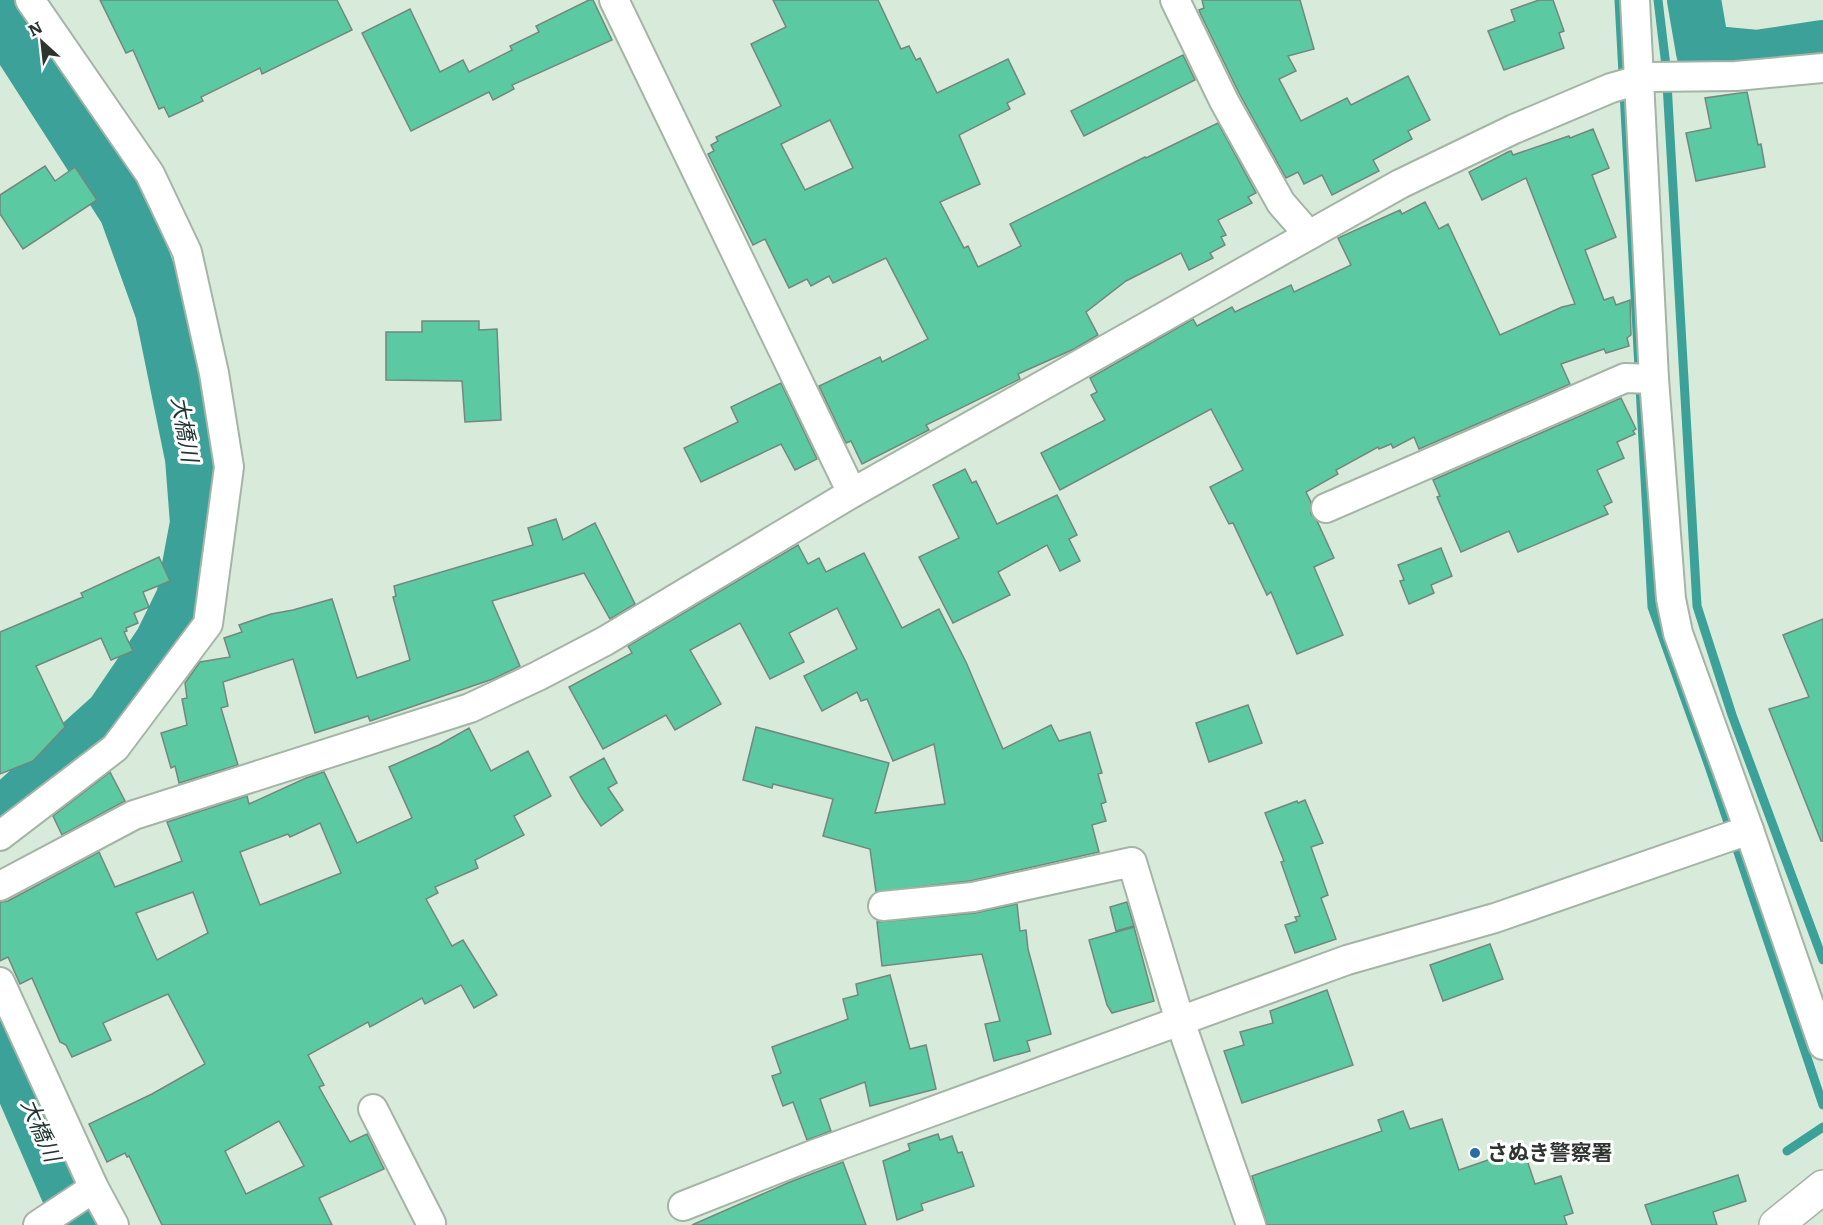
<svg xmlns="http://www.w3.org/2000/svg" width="1823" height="1225" font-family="Literata,'Noto Sans JP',serif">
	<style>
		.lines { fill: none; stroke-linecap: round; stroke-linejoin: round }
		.stream { stroke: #3ca198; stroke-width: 9 }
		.river { stroke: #3ca198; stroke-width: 54 }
		.building { fill: #5bc9a1; stroke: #72887e; stroke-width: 1.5; fill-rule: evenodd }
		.street-casing { stroke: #a4b5a6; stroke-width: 32 }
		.highway-casing { stroke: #a4b5a6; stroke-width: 36 }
		.street { stroke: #fff; stroke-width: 28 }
		.highway { stroke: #fff; stroke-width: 33 }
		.poi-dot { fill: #286da2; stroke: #fff; stroke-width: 2 }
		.labels { text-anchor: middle; stroke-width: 6; stroke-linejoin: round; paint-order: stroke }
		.poi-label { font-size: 21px; font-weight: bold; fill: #2e352f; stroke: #fff; text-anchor: start }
		.water-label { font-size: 22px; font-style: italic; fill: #203734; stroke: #fff }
	</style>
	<rect width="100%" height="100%" fill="#d8ead9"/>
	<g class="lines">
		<g class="stream">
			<polyline points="1619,0 1652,607 1709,766 1823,1105"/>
			<polyline points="1658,0 1666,66 1697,606 1732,715 1823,960"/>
			<polyline points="1787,1151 1823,1127"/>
		</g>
		<g class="river">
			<polyline points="1694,0 1703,52 1757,57 1823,47"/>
			<polyline points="0,15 126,211 162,311 192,458 197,523 183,598 161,643 112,715 0,816"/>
			<polyline points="0,1036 82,1225"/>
		</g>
	</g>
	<g class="building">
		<polygon points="100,0 337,0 352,30 262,74 260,68 201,97 203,101 169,117 164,107 159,109 133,50 126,53"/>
		<polygon points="589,0 593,0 612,40 512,85 514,89 493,100 489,92 411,131 362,33 410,9 440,72 463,60 469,72 512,50 510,46 539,32 536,26"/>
		<path d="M773 0H878L901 49 909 46 916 60 920 58 937 93 1008 59 1025 94 1007 103 1010 109 959 135 980 184 940 202 964 248 968 246 978 267 1021 246 1010 224 1145 157 1146 158 1218 123 1256 193 1248 197 1252 203 1218 220 1226 235 1221 237 1225 245 1210 253 1213 258 1189 270 1181 253 1126 281 1086 312 1098 335 1074 349 1018 374 1020 379 926 425 929 430 862 464 851 441 846 443 819 386 880 357 882 362 928 339 886 258 833 283 829 276 811 286 807 279 789 288 765 239 753 245 708 154 714 151 711 145 718 141 716 137 781 106 751 44 786 27ZM830 120 853 168 805 190 781 144Z"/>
		<polygon points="1202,0 1300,0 1314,49 1288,56 1296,71 1279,79 1301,121 1347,98 1351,105 1408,76 1430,120 1408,131 1412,139 1373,160 1379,171 1332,195 1322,175 1304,184 1298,172 1286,178 1239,93 1201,15 1199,10 1204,8"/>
		<polygon points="1539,0 1553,0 1564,31 1559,33 1564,48 1504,70 1488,31 1515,21 1511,10"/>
		<polygon points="1183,55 1195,80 1084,136 1071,111"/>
		<polygon points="1747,92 1758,145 1761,144 1765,167 1696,181 1686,133 1711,128 1705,98"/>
		<polygon points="1593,129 1609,168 1592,175 1616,237 1585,250 1604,300 1613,297 1616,305 1630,300 1631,335 1627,338 1629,346 1606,353 1604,349 1561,364 1570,384 1419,449 1414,437 1393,448 1391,444 1379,449 1378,447 1336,470 1338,474 1306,492 1311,502 1311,514 1317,521 1334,558 1314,567 1343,635 1297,654 1271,592 1267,595 1233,523 1229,524 1210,487 1243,470 1211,409 1060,490 1041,453 1105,420 1091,395 1097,392 1090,378 1193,319 1197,326 1232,307 1235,312 1291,285 1294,292 1351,265 1338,238 1400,210 1402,214 1425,202 1439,229 1448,224 1500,335 1562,307 1575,304 1526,178 1482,200 1469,172 1508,152 1511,151 1513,155 1569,136 1570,138"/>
		<polygon points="45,166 55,181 75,167 97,200 23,249 0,214 0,195"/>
		<polygon points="422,321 479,321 479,330 497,329 501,420 465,422 462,381 386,380 386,332 422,332"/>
		<polygon points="781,383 817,459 795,470 781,444 701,482 684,448 738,422 731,407"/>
		<polygon points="1621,398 1636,429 1633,431 1635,434 1617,442 1624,458 1597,470 1612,502 1604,506 1608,514 1518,552 1509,531 1461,552 1437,497 1440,496 1433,480"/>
		<polygon points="965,469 972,483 976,481 997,524 1057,495 1077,535 1069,539 1080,561 1060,571 1047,545 998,572 1010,595 953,623 919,557 959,538 933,485"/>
		<polygon points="556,519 563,540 595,523 635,604 610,619 584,573 492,601 520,666 493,679 370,721 368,716 315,733 293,659 223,682 228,706 221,708 238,765 179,783 175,766 171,768 161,733 187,725 182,699 187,698 185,683 200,662 230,657 224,638 242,632 239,625 271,614 293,610 332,599 357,678 410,660 393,597 396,596 394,586 533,545 528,528"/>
		<polygon points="798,545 808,564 819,558 826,572 864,553 902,628 939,609 966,662 1003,749 1051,725 1059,741 1090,732 1102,773 1098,774 1106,802 1101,804 1106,821 1092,825 1099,852 970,881 876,892 870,849 823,836 833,799 773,784 772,788 743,780 756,727 889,763 875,813 945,804 934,744 893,761 867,699 861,701 857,692 822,711 804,676 857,649 837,608 789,633 804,662 770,679 740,623 690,650 721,704 675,730 666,715 603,749 569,687 632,653 628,646"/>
		<polygon points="1441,548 1452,576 1431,585 1434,593 1409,604 1400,581 1404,580 1398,565"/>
		<polygon points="159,557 170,581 143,592 149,607 134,613 138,623 126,628 127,631 124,632 133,651 111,660 101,638 36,666 65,727 33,761 0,774 0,632 83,597 81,593"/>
		<polygon points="1823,619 1823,841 1821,841 1769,709 1809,697 1783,635"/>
		<polygon points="1248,705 1262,743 1209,762 1196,723"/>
		<path d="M469 728 491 771 528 751 551 796 514 816 524 835 475 860 478 868 435 887 438 893 426 899 452 946 463 940 497 995 474 1008 461 985 425 1004 422 998 370 1027 368 1022 308 1055 324 1085 319 1087 350 1142 367 1134 384 1169 319 1198 332 1225H162L129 1156 127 1157 125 1153 107 1162 89 1124 152 1094 205 1064 168 994 103 1023 111 1040 72 1057 66 1045 60 1042 32 978 20 984 8 957 0 961V902L8 901 99 852 115 887 182 861 167 822 247 796 249 804 306 778 324 772 357 843 412 818 389 767 439 745ZM320 823 341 873 260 905 240 852 288 834 290 837ZM193 892 208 933 157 960 136 913ZM279 1121 304 1166 246 1194 225 1151Z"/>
		<polygon points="604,758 617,783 608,788 623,810 601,826 582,798 570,777"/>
		<polygon points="110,772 125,801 62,835 53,816"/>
		<polygon points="1305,800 1323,843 1311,847 1328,895 1321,898 1336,939 1295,953 1285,925 1297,921 1295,917 1300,916 1281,862 1284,861 1265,813 1297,801 1298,803"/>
		<polygon points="1127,902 1134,926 1116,931 1110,907"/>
		<polygon points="1017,904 1020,931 1026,930 1028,949 1051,1034 1027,1041 1030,1051 994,1061 985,1024 1000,1021 982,954 882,966 877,922 975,913"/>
		<polygon points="1134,927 1154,1001 1112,1013 1107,1005 1089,940"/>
		<polygon points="1490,944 1503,979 1443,1001 1430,965"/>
		<polygon points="890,975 910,1049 926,1045 936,1089 870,1106 865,1082 820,1099 831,1131 807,1140 793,1102 783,1106 772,1076 781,1073 772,1047 848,1019 843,999 858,995 856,984"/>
		<polygon points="1327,990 1353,1065 1242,1103 1224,1051 1244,1045 1240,1032 1273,1023 1270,1011"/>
		<polygon points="1403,1111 1410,1129 1442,1119 1459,1170 1523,1148 1535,1184 1561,1176 1573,1213 1564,1216 1567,1225 1267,1225 1252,1176 1382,1131 1378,1120"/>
		<polygon points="938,1134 940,1140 952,1136 958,1153 962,1152 974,1186 921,1204 923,1210 897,1220 883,1161 910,1150 908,1144"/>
		<polygon points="843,1162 866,1225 692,1225 790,1182"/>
		<polygon points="1738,1175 1746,1201 1713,1212 1717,1225 1652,1225 1645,1205"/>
	</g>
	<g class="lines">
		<g class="street-casing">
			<g id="street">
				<polyline points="614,0 852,493"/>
				<polyline points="1175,0 1224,101 1281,203 1309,235"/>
				<polyline points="1635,0 1654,379 1671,599 1678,633 1749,830 1823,1045"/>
				<polyline points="1326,508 1625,378 1654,379"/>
				<polyline points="0,836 115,748 208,624 229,467 214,373 187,252 150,174 30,0"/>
				<polyline points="0,886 134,815 470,708 538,676 605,641 852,493 1309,235 1400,184 1514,129 1611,88 1650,77 1736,76 1823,68"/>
				<polyline points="883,906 973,897 1132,862 1180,1021 1251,1225"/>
				<polyline points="0,982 94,1188 114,1225"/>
				<polyline points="373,1109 431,1223 430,1225"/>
				<polyline points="683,1206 810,1156 1347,960 1495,918 1749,830"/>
				<polyline points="38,1225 94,1188"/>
			</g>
		</g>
		<g class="highway-casing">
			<polyline id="highway" points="1776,1225 1823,1187"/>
		</g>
		<use href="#street" class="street"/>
		<use href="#highway" class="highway"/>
	</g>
	<circle class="poi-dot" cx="1475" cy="1153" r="6"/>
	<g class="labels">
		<g class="poi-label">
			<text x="1487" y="1160">さぬき警察署</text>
		</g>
		<g class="water-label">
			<text transform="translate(185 429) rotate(80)" y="8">大橋川</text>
			<text transform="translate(41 1130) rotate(67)" y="8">大橋川</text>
		</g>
	</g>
	<g transform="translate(42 42) rotate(333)" stroke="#ffffff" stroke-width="4.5" paint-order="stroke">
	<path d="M0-4.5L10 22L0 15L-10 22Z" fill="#2e352f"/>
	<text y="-9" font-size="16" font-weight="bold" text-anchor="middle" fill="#2e352f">N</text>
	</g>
</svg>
